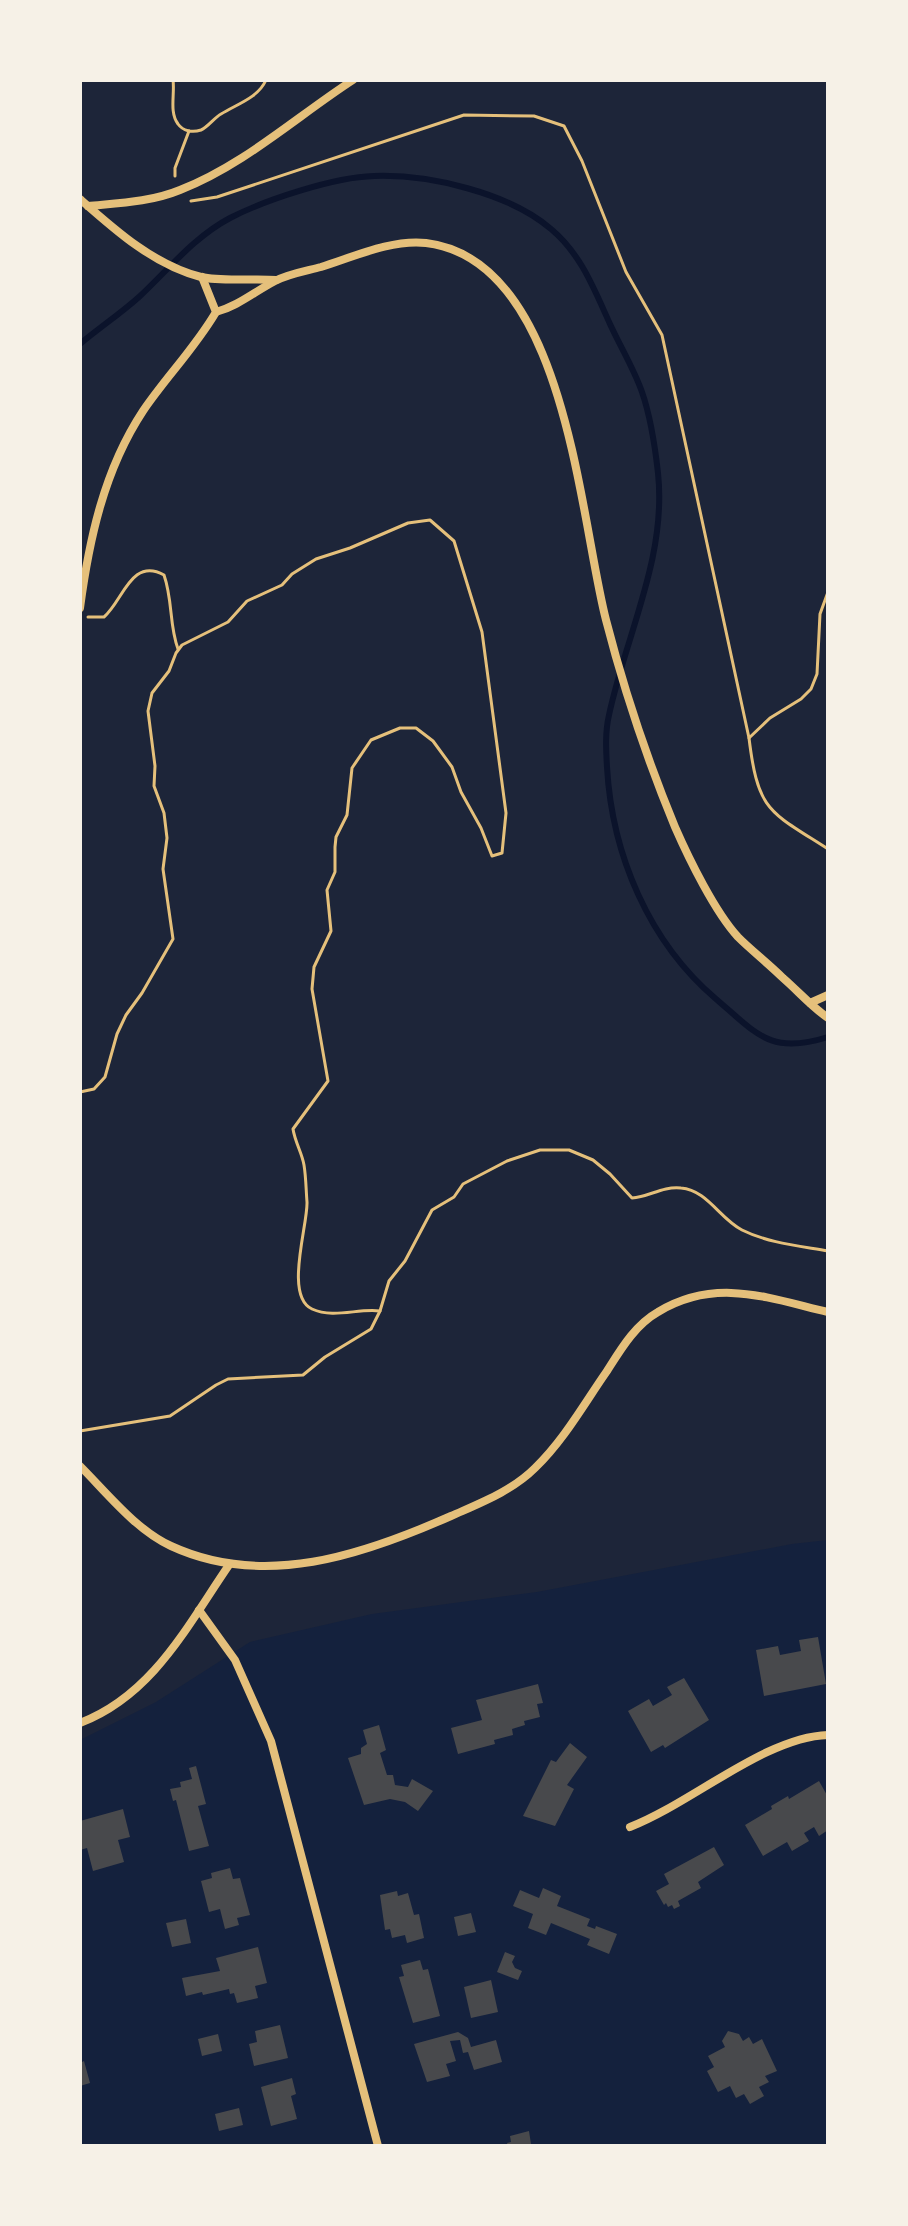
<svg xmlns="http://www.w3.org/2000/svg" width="908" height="2226" font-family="Cabin,sans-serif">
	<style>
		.green { fill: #1d2539 }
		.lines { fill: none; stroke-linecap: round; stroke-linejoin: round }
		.stream { stroke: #0b132b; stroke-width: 6 }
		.building { fill: #48494c }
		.path { stroke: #e5c07b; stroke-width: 3 }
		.minor { stroke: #e5c07b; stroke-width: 8 }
	</style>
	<rect width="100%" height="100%" fill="#14213d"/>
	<polygon class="green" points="80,80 828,80 828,1540 792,1544 537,1592 372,1614 250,1642 156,1702 80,1740"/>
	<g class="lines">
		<path class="stream" d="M80 344C99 328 120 314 139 297 168 270 194 237 230 218 265 200 334 177 374 176 429 174 509 193 551 229 581 254 594 289 610 324 620 346 634 369 642 392 651 418 655 446 658 473 667 557 626 635 609 715 605 732 606 750 607 767 612 855 649 942 716 999 758 1035 771 1055 828 1037"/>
	</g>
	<g class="building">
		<polygon points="818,1637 826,1684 764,1696 756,1650 778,1646 780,1655 801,1651 799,1640"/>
		<polygon points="684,1678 709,1720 665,1748 663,1745 651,1752 628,1711 649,1699 653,1706 672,1695 667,1687"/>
		<polygon points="538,1684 543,1703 537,1704 540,1717 524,1721 525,1725 512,1729 513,1735 494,1740 495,1744 458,1754 451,1728 482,1720 476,1700"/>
		<polygon points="379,1725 386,1750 380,1753 387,1775 393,1775 395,1785 408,1787 412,1779 433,1791 418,1811 405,1802 390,1799 364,1805 348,1758 361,1754 361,1748 367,1744 363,1730"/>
		<polygon points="570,1743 587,1757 567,1785 574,1789 555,1826 523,1816 551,1760 556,1762"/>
		<polygon points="196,1766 206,1804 198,1806 209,1846 189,1851 176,1800 173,1801 170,1789 181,1787 180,1782 192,1779 189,1768"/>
		<polygon points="819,1781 828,1797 828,1830 819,1836 814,1827 804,1833 809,1841 792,1851 787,1842 763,1856 745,1825 772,1809 771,1806 788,1796 789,1799"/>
		<polygon points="123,1809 130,1837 118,1840 124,1862 93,1871 87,1848 80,1850 80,1821"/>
		<polygon points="714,1847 724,1865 698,1882 701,1888 678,1901 680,1906 674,1909 672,1905 668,1907 666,1903 664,1905 656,1891 669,1884 664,1874"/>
		<polygon points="230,1868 233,1879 240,1878 250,1915 237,1918 239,1925 225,1929 220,1909 209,1912 201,1881 212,1878 211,1873"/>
		<polygon points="543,1888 561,1896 557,1906 590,1919 587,1926 595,1929 596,1926 617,1934 609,1954 587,1945 590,1939 551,1923 546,1935 528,1928 533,1914 513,1906 520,1890 539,1898"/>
		<polygon points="397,1891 398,1896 408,1893 414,1915 419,1914 424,1938 407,1943 405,1935 392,1938 390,1929 385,1930 380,1895"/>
		<polygon points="471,1913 476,1932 458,1936 454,1917"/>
		<polygon points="186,1919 191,1943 172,1947 166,1923"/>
		<polygon points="258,1947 267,1983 255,1986 258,1998 237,2003 234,1993 230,1994 229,1989 203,1995 202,1992 186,1996 182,1978 220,1971 216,1958"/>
		<polygon points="505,1952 515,1956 512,1962 515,1968 522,1971 518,1980 497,1972"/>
		<polygon points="420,1960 423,1970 428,1969 440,2016 413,2023 399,1977 404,1976 401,1965"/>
		<polygon points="491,1980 498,2012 471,2018 464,1987"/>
		<polygon points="280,2025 288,2058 254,2066 249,2044 257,2042 255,2031"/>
		<polygon points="728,2031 739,2034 743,2041 749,2037 753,2044 762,2039 777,2071 765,2076 769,2082 759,2087 764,2096 750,2104 744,2094 736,2098 730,2086 718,2092 707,2071 714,2067 708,2056 725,2047 722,2041"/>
		<polygon points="458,2032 468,2038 471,2047 496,2040 502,2062 474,2070 468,2052 463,2053 460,2040 450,2041 456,2061 446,2064 450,2076 427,2082 414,2044"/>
		<polygon points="218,2034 222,2051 202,2056 198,2039"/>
		<polygon points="84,2061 90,2083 80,2086 80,2063"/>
		<polygon points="292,2078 296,2094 291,2096 297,2119 271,2126 261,2087"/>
		<polygon points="239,2108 243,2125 219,2131 215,2114"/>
		<polygon points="529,2131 531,2144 529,2146 508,2146 507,2143 511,2142 510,2136"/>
	</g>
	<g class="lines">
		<g class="path">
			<path d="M173 80C175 94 169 112 178 124 183 131 192 133 201 130 208 127 214 118 221 114 237 104 258 98 266 80"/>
			<polyline points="175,176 175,168 189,131"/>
			<polyline points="191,201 217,197 464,115 534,116 564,126 582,161 626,272 662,335 749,738"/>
			<path d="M828 592 820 614 817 674 811 689 801 699 770 718 749 738C758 812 769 811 828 849"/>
			<path d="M88 617H104C123 601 131 557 164 575 173 601 169 625 178 649"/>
			<path d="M80 1092 94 1089 105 1077 117 1034 126 1015 142 993 173 939 163 869 167 838 164 813 154 786 155 766 148 711 152 693 169 671 176 653 182 645 228 622 247 601 282 585 292 574 316 559 350 548 408 523 430 520 454 541 482 632 506 813 502 853 492 856 481 828 461 792 452 767 433 741 416 728H400L371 740 352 768 347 815 336 837 335 847V872L327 890 331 931 314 967 312 989 328 1081 293 1129C295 1142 302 1153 304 1165 306 1177 306 1190 307 1202 308 1225 284 1296 312 1309 334 1319 358 1308 380 1311"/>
			<path d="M80 1431 170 1416 216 1385 228 1379 303 1375 325 1357 371 1329 380 1311 389 1281 405 1261 432 1210 454 1197 463 1184 507 1161 540 1150H569L593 1160 610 1174 632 1198C649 1197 662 1186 681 1188 707 1190 720 1219 742 1230 768 1243 800 1246 828 1251"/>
		</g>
		<g class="minor">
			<path d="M80 199C115 230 154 265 201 277 222 282 254 278 276 280"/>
			<path d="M88 206C119 203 151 202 180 190 244 165 296 117 353 80"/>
			<path d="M216 312C238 306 254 292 275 281 288 274 306 271 321 267 353 257 392 239 426 243 566 260 579 515 606 620 623 686 649 764 675 827 689 859 715 912 738 937 752 951 769 964 783 978 798 991 812 1007 828 1018"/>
			<path d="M80 608C89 540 104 470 143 411 166 377 195 348 216 312L202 277"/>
			<polyline points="810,1003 828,995"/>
			<path d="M80 1466C107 1493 136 1530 171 1546 264 1589 363 1555 451 1516 480 1503 512 1491 535 1468 564 1440 584 1404 607 1371 621 1349 635 1325 658 1312 716 1277 768 1298 828 1312"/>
			<polyline points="199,1610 235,1660 271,1741 378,2146"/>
			<path d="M80 1723C153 1695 187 1626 229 1565"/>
			<path d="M630 1827C692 1803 765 1737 828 1735"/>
		</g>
	</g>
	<rect width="908" height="2226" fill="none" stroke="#f6f1e7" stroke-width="164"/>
</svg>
